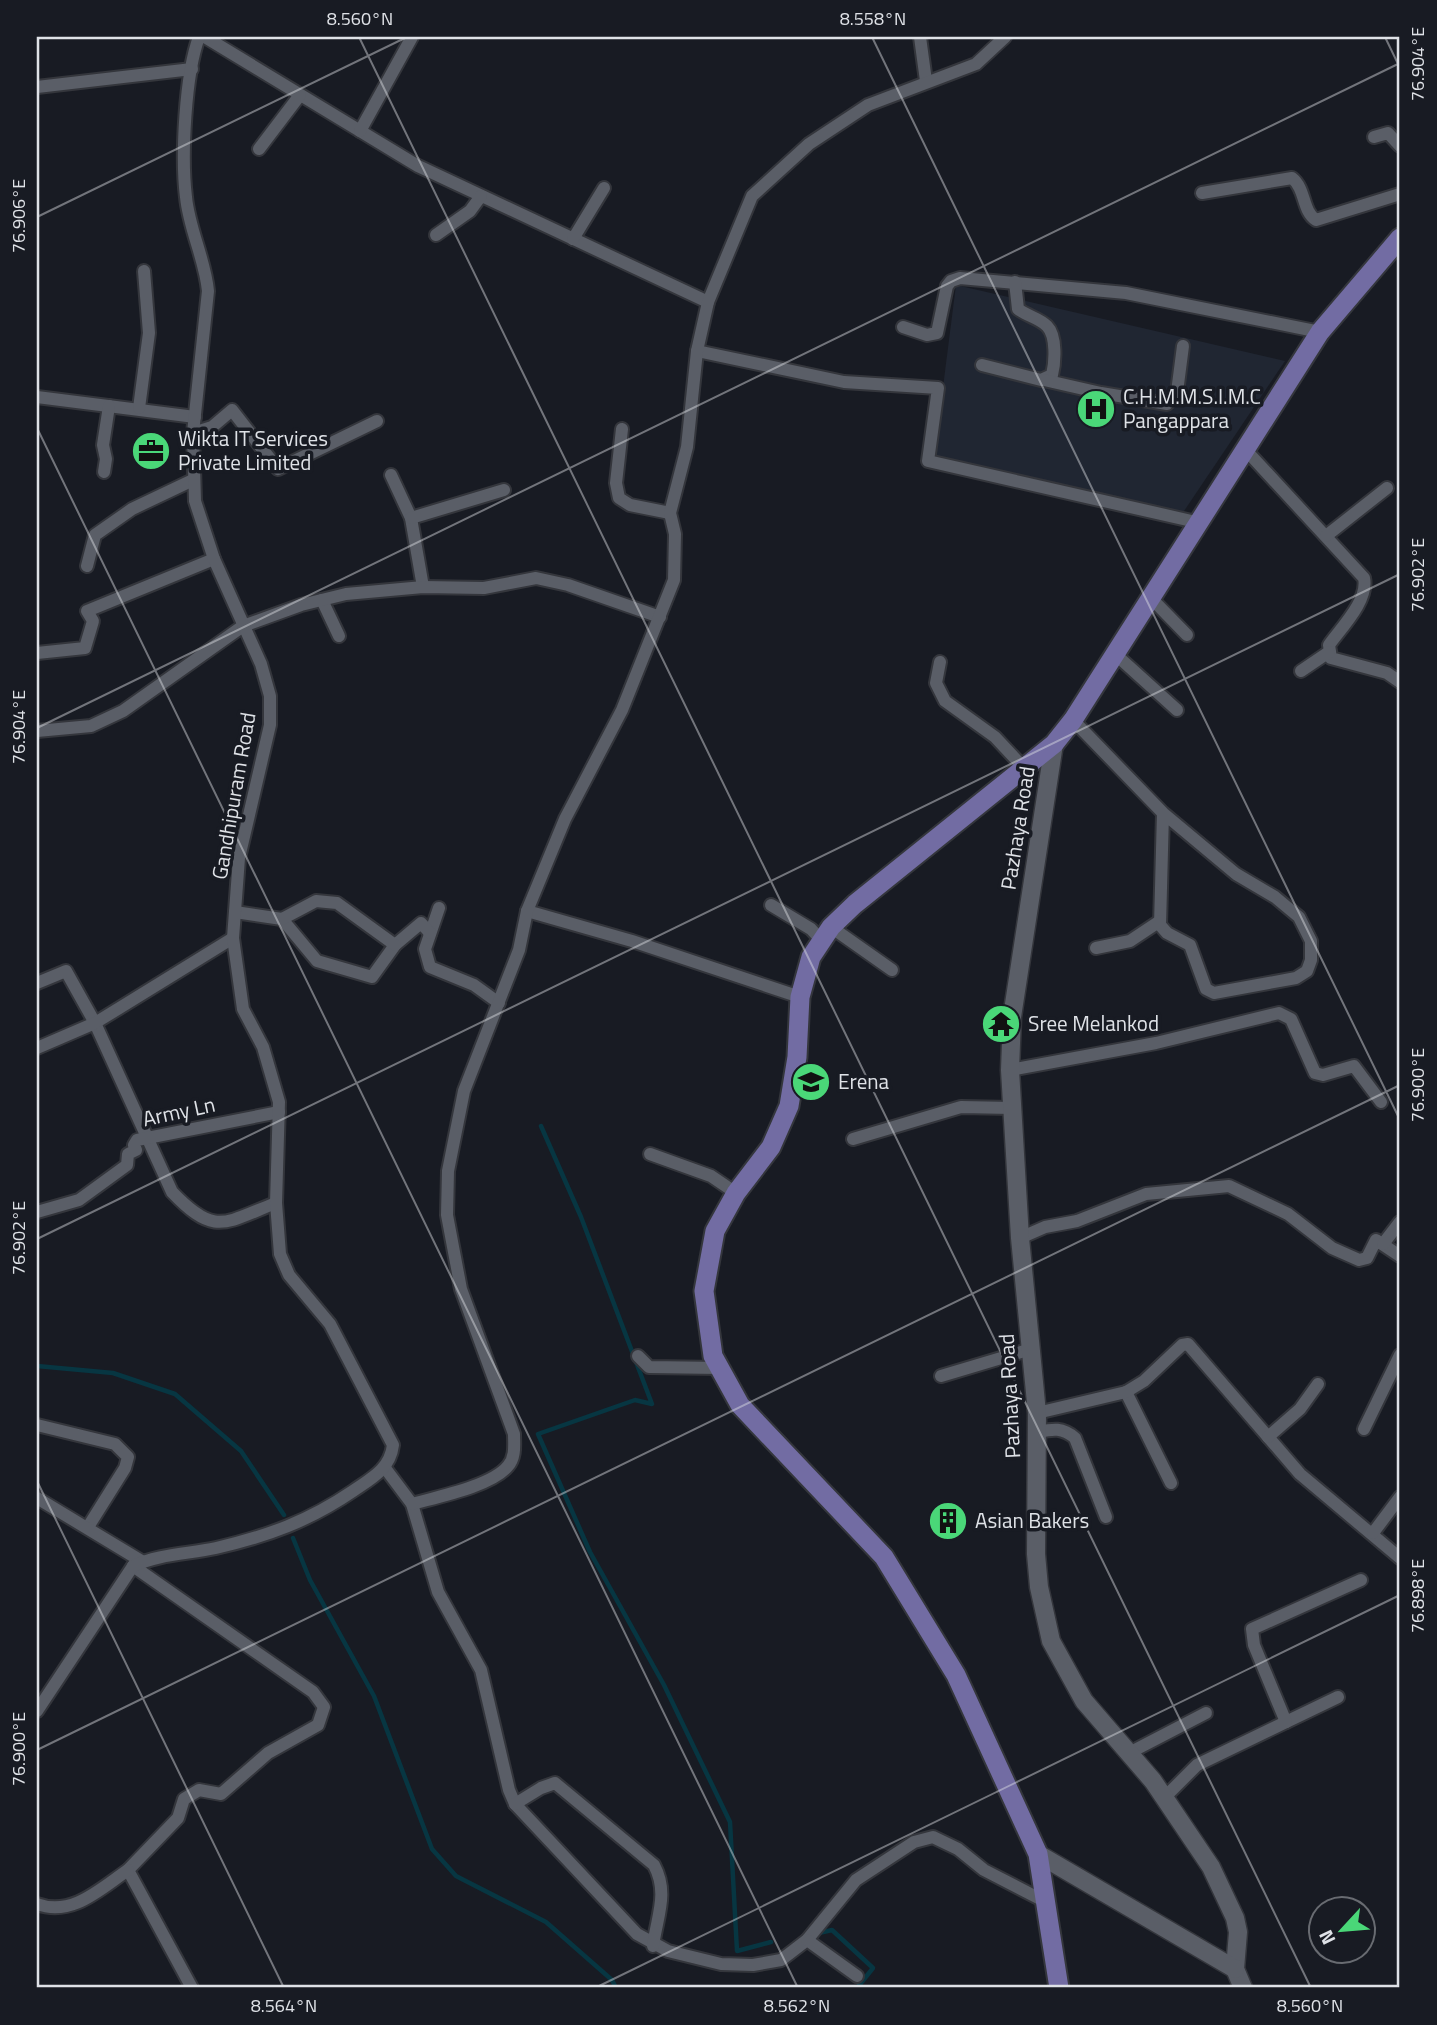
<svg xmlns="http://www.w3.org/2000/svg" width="1437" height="2025" font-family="'Titillium Web',sans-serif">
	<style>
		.built { fill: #202632 }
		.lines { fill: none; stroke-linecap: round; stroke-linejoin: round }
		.stream { stroke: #073642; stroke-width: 4.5 }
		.street-casing { stroke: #34363c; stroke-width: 16 }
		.secondary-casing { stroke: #34363c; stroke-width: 21 }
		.primary-casing { stroke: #34363c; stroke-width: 23 }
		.street { stroke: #5a5e67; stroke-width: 12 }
		.secondary { stroke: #5a5e67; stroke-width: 18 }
		.primary { stroke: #726ca3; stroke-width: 19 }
		.ticks { fill: none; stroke: #dfe2e7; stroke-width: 2; stroke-opacity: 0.45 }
		.labels { text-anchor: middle; stroke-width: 7; stroke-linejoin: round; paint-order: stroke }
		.poi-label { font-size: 21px; fill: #dfe2e7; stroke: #181b23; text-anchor: start }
		.street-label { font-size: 21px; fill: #dfe2e7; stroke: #181b23 }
		.neatline { fill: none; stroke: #dfe2e7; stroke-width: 2.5 }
		.ticks-label { font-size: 18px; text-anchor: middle; fill: #dfe2e7 }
	</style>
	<rect width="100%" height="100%" fill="#181b23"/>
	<polygon class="built" points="956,285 1285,361 1180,517 934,458"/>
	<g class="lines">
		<g class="stream">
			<polyline points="541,1126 581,1217 652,1404 635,1400 538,1434 590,1552 664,1685 730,1822 737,1951 771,1942"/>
			<polyline points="37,1366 113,1373 175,1394 241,1451 284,1515"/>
			<polyline points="293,1538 310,1580 374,1696 432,1849 456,1876 546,1922 612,1980 616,1988"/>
			<polyline points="819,1933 832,1930 873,1968 857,1988"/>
		</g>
		<g class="street-casing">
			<g id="street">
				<polyline points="205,37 418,166 708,302"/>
				<polyline points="920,37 926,81"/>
				<polyline points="37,87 192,69"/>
				<polyline points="360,131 412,37"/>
				<polyline points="1374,137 1388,133 1400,146"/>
				<polyline points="259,149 300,95"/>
				<path d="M1202 193 1292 178C1306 189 1302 211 1316 220L1400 194"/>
				<polyline points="436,235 470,211 481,196"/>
				<polyline points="573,239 604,188"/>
				<polyline points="903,327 927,335 937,333 947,286 951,281 960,278 1126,293 1320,332"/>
				<polyline points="697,351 844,382 938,388 928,461 1196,522"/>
				<path d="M982 365 1041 380 1052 375C1055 363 1057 336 1047 326 1039 318 1027 316 1018 309L1015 282"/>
				<polyline points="1044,380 1101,393 1167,404 1177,392 1183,346"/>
				<polyline points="37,397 195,417"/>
				<polyline points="139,408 149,333 144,271"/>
				<polyline points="622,429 616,483 619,498 630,505 670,513"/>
				<polyline points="193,433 212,427 232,410 278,469 377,421"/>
				<path d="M1244 448 1364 578C1369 600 1341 628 1329 645L1331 658 1387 673 1400 682"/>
				<polyline points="104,472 106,459 103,445 109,406"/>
				<polyline points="391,475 411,518 423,587"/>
				<polyline points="411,518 504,490"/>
				<polyline points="1326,536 1387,488"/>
				<polyline points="87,566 95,535 132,509 193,480"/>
				<polyline points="1149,596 1187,635"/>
				<polyline points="322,600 339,636"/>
				<polyline points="37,653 85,648 93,621 87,611 214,559"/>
				<polyline points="1114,653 1177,710"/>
				<polyline points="940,662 936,683 945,701 995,737 1024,768"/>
				<polyline points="1301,671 1329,652"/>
				<polyline points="1073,720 1163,813 1236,874 1275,897 1299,917 1311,941 1311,960 1307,971 1296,978 1214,993 1206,989 1190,945 1167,933 1160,925 1163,813"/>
				<polyline points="37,731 91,726 123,711 243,626 301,605 346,594 423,587 484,588 536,578 568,585 660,617"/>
				<polyline points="771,905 811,929 822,941"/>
				<polyline points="439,908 425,949 430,967 474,985 499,1003"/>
				<polyline points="527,911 632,941 800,997"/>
				<polyline points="235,912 282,919 317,961 372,977 395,945 421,923 430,933"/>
				<polyline points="282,919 316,901 337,903 395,945"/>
				<polyline points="831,927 892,970"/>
				<polyline points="1096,948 1130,941 1160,921"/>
				<path d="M37 983 66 971 95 1023 172 1192C215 1237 224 1223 276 1203"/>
				<polyline points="37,1048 95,1023 233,938"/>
				<polyline points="1010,1070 1156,1043 1279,1013 1291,1019 1315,1073 1323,1075 1354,1066 1381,1102"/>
				<polyline points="853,1139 961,1107 1012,1108"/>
				<polyline points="650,1154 711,1176 736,1193"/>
				<polyline points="37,1212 79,1200 127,1165 128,1154 136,1150 134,1145 137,1140 279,1112"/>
				<polyline points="1020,1238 1045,1227 1077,1221 1146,1194 1229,1186 1288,1214 1332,1248 1359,1260 1367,1258 1376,1240 1400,1256"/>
				<polyline points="1383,1244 1400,1222"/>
				<polyline points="638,1356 649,1367 720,1368"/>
				<polyline points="941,1376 1031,1349"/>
				<polyline points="1126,1392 1171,1483"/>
				<polyline points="1037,1413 1126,1392 1144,1381 1182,1345 1188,1344 1300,1474 1400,1558"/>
				<polyline points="37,1425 115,1444 128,1457 125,1468 88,1527"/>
				<polyline points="1364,1429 1400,1355"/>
				<path d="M1037 1432C1053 1429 1062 1427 1075 1438L1106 1517"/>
				<polyline points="1268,1437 1300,1409 1318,1384"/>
				<polyline points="385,1468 412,1504 438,1592 481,1670 509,1790 515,1804 637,1934 668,1951 721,1964 753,1965 781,1960 807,1940 856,1880 914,1842 933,1837 958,1849 984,1870 1046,1902"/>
				<polyline points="37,1498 143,1562"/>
				<path d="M412 1504C437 1497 492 1486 508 1466 516 1457 514 1444 514 1434L461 1289 447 1215 448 1171 464 1091 519 950 527 911 565 819 622 710 674 580 675 534 670 513 687 447 697 351 708 302 752 196 809 144 868 105 976 64 1005 37"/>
				<polyline points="1373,1533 1400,1497"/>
				<polyline points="133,1566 313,1692 324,1707 318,1725 268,1753 221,1794 199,1790 184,1799 178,1818 128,1870 192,1988"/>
				<path d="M37 1711 133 1566C159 1554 188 1554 216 1548 268 1536 309 1521 353 1491 372 1478 390 1469 393 1445L330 1324 289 1275 280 1254 276 1203 279 1102 263 1047 243 1009 233 938 239 858 270 725V696L261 664 214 559 195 501 193 433 208 291C205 259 189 229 186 197 181 157 185 75 199 37"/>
				<polyline points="1286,1722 1338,1697"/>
				<polyline points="1129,1753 1206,1713"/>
				<polyline points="1165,1797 1197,1765 1286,1722 1254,1645 1252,1629 1361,1580"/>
				<path d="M515 1804 541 1788 555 1783 654 1865C669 1893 657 1916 653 1946"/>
				<path d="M37 1904C72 1917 100 1889 128 1870"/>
				<polyline points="807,1940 857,1976"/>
			</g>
		</g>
		<g class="secondary-casing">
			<g id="secondary">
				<polyline points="1054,744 1012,1017 1010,1070 1020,1238 1037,1413 1036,1554 1039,1587 1051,1641 1084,1701 1153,1781 1211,1867 1235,1918 1238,1932 1235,1969 1243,1988"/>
				<polyline points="1038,1854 1235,1969"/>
			</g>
		</g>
		<g class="primary-casing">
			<polyline id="primary" points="1059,1988 1038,1854 956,1675 884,1557 740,1405 713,1356 704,1291 715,1231 736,1193 771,1147 789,1106 797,1057 800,997 811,957 831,927 855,904 1054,744 1073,720 1320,332 1400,238"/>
		</g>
		<use href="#street" class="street"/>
		<use href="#secondary" class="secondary"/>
		<use href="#primary" class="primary"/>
	</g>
	<path class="ticks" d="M359 37 1311 1988M872 37 1400 1120M1385 37 1400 68M37 217 407 37M37 428 798 1988M37 728 1400 63M37 1239 1400 574M37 1481 284 1988M37 1750 1400 1085M595 1988 1400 1595"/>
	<defs>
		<g id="hospital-disc" transform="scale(2.0125)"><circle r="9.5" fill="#4ad778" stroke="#181b23"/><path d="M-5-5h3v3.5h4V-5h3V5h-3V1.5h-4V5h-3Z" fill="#111"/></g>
		<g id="office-disc" transform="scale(2.0125)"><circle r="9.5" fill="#4ad778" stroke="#181b23"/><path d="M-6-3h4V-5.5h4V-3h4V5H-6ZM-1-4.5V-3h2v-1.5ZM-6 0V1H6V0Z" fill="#111"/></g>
		<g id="temple-disc" transform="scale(2.0125)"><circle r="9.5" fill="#4ad778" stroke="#181b23"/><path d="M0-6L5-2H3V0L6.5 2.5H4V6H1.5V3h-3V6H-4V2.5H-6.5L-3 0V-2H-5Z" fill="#111"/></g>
		<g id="school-disc" transform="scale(2.0125)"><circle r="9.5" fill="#4ad778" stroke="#181b23"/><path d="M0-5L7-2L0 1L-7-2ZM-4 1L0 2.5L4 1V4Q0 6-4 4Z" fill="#111"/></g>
		<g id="building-disc" transform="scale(2.0125)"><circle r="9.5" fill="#4ad778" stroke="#181b23"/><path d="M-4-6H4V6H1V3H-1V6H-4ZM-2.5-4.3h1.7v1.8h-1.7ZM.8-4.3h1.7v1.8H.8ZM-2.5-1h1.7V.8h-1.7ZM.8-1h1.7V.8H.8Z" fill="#111"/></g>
	</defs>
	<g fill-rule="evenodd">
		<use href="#hospital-disc" x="1096" y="409"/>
		<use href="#office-disc" x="151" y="451"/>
		<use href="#temple-disc" x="1001" y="1024"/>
		<use href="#school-disc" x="811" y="1082"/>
		<use href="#building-disc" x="948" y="1521"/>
	</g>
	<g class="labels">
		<g class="poi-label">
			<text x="1123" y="404">C.H.M.M.S.I.M.C<tspan x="1123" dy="24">Pangappara</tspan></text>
			<text x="178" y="446">Wikta IT Services<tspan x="178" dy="24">Private Limited</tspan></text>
			<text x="1028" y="1031">Sree Melankod</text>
			<text x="838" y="1089">Erena</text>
			<text x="975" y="1528">Asian Bakers</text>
		</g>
		<g class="street-label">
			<text transform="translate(234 796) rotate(-80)" y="7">Gandhipuram Road</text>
			<text transform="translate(1018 828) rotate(-81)" y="7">Pazhaya Road</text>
			<text transform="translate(179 1112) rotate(-12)" y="7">Army Ln</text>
			<text transform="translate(1010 1396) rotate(-93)" y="7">Pazhaya Road</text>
		</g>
	</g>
	<rect width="1437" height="2025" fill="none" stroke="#181b23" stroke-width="77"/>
	<g transform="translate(1342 1930) rotate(244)"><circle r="33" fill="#181b23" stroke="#686b71" stroke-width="2"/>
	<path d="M0-5L12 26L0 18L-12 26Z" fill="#4ad778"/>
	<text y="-10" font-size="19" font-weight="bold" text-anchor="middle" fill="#dfe2e7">N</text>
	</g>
	<rect x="38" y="38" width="1360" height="1948" class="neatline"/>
	<g class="ticks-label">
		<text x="360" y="25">8.560°N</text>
		<text x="873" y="25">8.558°N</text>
		<text transform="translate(1418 64) rotate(-90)" y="6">76.904°E</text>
		<text transform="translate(19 216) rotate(-90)" y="6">76.906°E</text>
		<text transform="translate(1418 575) rotate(-90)" y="6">76.902°E</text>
		<text transform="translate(19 727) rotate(-90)" y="6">76.904°E</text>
		<text transform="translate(1418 1085) rotate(-90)" y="6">76.900°E</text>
		<text transform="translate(19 1238) rotate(-90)" y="6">76.902°E</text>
		<text transform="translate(1418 1596) rotate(-90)" y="6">76.898°E</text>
		<text transform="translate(19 1749) rotate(-90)" y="6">76.900°E</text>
		<text x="284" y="2012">8.564°N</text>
		<text x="797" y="2012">8.562°N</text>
		<text x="1310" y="2012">8.560°N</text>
	</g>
</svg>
